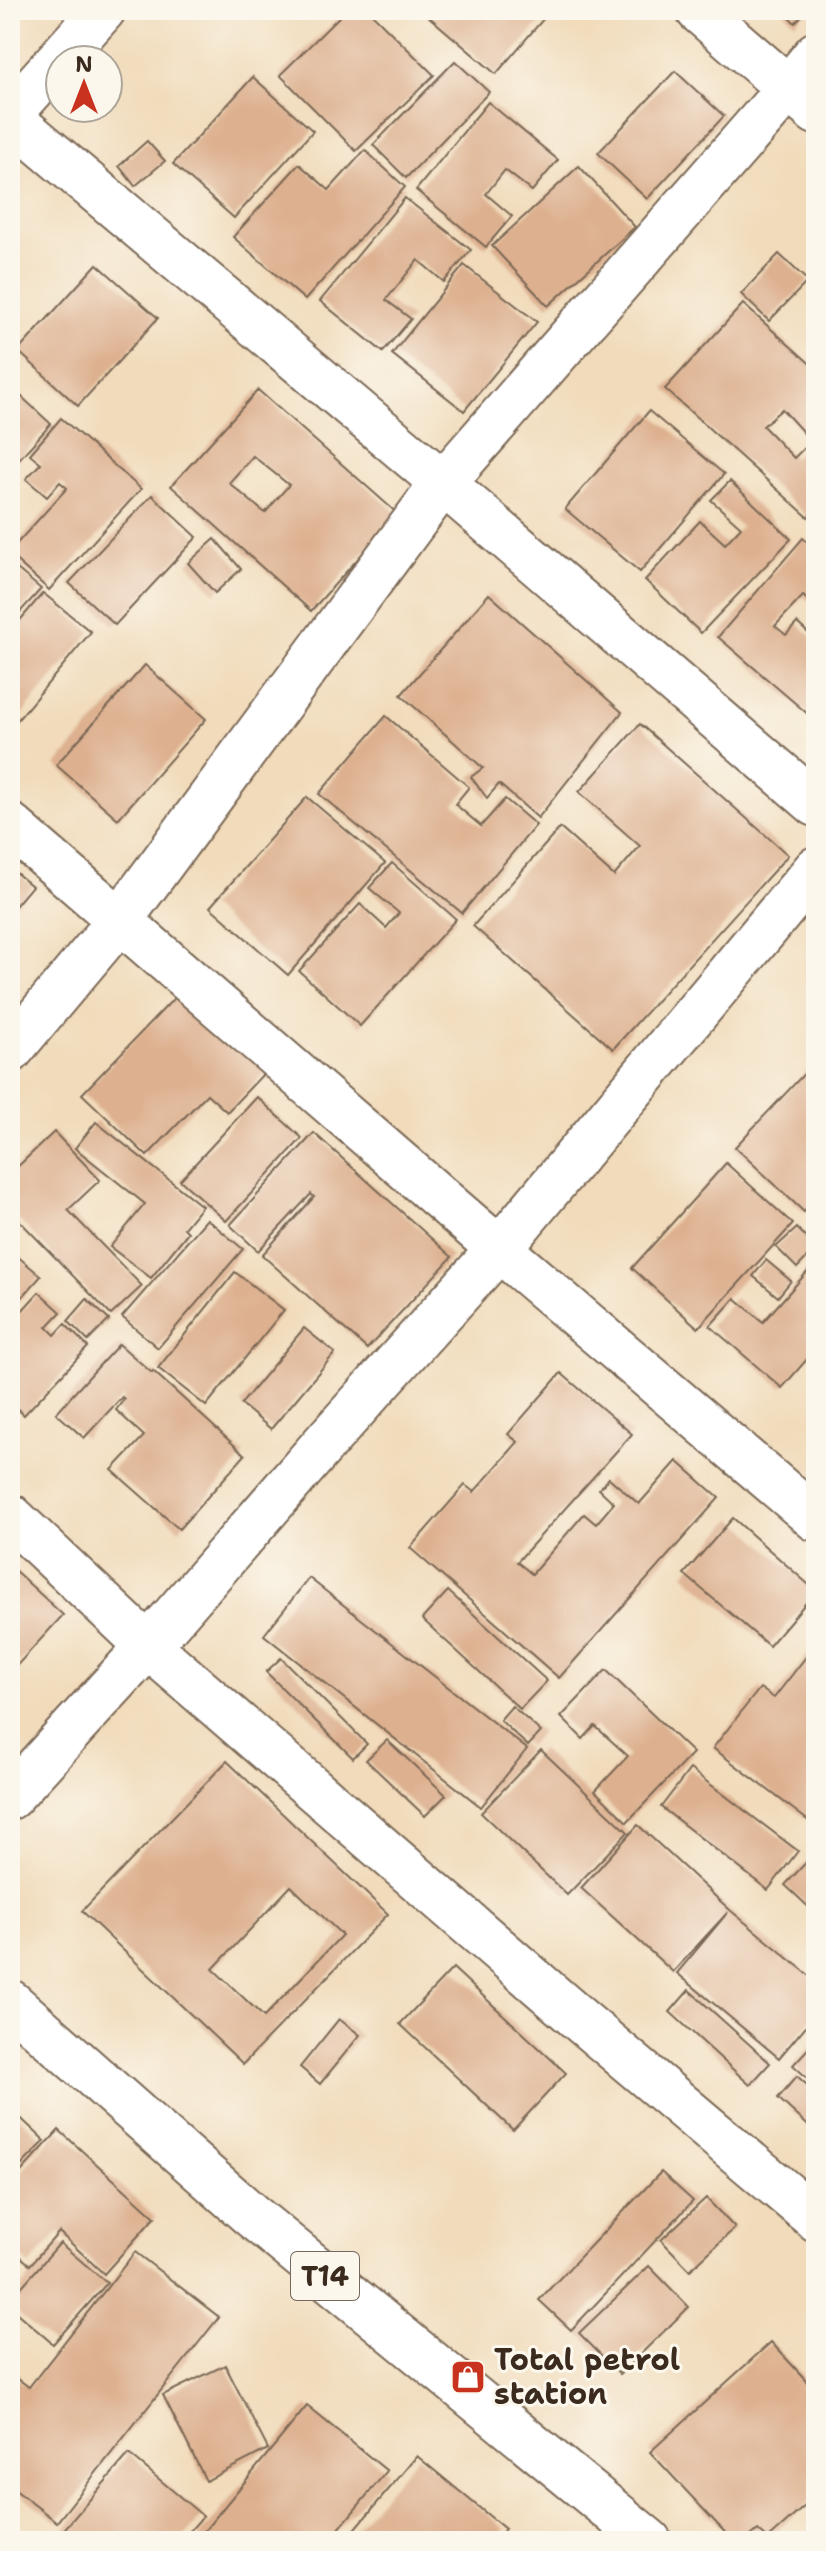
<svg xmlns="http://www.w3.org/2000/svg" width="826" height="2551" font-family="'Shantell Sans',sans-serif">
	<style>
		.building { fill: #ddb08f; fill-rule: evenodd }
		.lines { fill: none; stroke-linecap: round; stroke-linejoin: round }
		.minor-casing { stroke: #7b6855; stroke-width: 48 }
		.highway-casing { stroke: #7b6855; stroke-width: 48 }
		.minor { stroke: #fff; stroke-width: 44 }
		.highway { stroke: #fff; stroke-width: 44 }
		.labels { text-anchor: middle; stroke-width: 6; stroke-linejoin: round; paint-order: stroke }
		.shield { fill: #fbf7ec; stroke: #75685c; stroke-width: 2 }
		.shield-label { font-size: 28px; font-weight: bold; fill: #3b2a1e }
		.poi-label { font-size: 30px; font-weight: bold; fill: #3b2a1e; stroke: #fbf7ec; text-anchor: start }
	</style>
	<rect width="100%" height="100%" fill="#fbf7ec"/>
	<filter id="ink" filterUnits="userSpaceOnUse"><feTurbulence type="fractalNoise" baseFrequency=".0125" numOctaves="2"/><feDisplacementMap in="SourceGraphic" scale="16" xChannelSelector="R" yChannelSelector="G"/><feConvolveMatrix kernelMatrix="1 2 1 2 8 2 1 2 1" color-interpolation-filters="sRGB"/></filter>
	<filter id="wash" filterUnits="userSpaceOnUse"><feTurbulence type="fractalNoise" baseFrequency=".006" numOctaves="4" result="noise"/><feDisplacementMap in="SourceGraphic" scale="32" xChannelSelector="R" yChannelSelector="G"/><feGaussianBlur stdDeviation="1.8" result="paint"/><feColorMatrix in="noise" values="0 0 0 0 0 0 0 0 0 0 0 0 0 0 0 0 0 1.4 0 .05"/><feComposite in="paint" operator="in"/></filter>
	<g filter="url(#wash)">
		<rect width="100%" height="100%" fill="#f1dbbb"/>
		<g id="blocks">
			<g class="building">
				<polygon points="346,10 368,10 434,75 356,151 280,75"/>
				<polygon points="421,10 551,10 496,74"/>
				<polygon points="782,10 807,10 795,23"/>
				<polygon points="455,61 489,92 406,178 373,145"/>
				<polygon points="675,71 724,116 647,199 598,153"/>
				<polygon points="253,77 313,131 234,218 173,164"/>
				<polygon points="488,102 558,160 532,191 505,170 486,194 512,216 486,247 416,190"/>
				<polygon points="147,141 165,161 135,186 119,166"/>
				<polygon points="365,150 405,187 305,300 233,237 299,164 329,190"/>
				<polygon points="579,166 635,227 548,306 492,246"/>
				<polygon points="405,198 471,250 444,282 418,260 386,300 411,319 383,352 320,301"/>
				<polygon points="779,254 808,281 769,321 741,294"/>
				<polygon points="97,264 158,318 78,406 18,351"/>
				<polygon points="464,265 537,322 464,411 392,354"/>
				<path d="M743 304 816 369V508L808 517 665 389ZM782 409 811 441 794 458 763 426Z"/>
				<polygon points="10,386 51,424 10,469"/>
				<path d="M258 390 398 514 311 611 171 486ZM253 456 289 485 265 513 229 483Z"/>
				<polygon points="649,411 724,474 640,572 565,509"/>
				<polygon points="61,418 141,489 49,590 10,555 10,551 67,488 60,482 47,497 26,479 41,463 30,454"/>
				<polygon points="730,481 791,539 701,633 645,580 700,521 725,544 741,527 711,500"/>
				<polygon points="152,495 197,537 115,625 69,583"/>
				<polygon points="803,538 816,550 816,607 803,596 775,626 786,635 797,623 816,640 816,721 718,637"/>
				<polygon points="215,539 241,569 215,593 188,563"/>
				<polygon points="10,563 41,589 10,623"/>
				<polygon points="43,593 91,632 10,729 10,632"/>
				<polygon points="489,594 622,712 538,818 499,784 487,798 471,777 483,768 401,695"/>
				<polygon points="145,665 206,719 118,819 56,765"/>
				<polygon points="386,716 469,787 455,804 481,826 505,799 536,825 462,913 319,794"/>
				<polygon points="640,724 788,855 613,1049 473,926 560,828 614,876 640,846 579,792"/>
				<polygon points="307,797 385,863 288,975 210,907"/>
				<polygon points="392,863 456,919 360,1026 299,971 360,904 386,928 399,913 369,888"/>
				<polygon points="10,868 32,886 10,912"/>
				<polygon points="181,991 266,1071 227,1112 207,1094 147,1156 82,1094"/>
				<polygon points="816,1061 816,1199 804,1212 735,1147"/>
				<polygon points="257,1097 302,1138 226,1221 180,1180"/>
				<polygon points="96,1122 202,1206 184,1228 188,1232 151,1278 110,1247 145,1204 75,1148"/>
				<polygon points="54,1132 100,1180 68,1210 142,1286 111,1315 10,1211 10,1174"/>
				<polygon points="314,1133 452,1257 367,1349 262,1255 314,1197 311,1194 258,1251 230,1225"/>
				<polygon points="726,1163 793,1224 698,1328 632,1268"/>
				<polygon points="207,1219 243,1249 158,1348 122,1317"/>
				<polygon points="797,1228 816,1248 797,1268 776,1247"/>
				<polygon points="10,1250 41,1276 10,1311"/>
				<polygon points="766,1260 791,1281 778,1297 753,1276"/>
				<polygon points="816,1262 816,1349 782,1388 710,1326 735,1298 763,1322"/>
				<polygon points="235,1272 284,1310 206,1406 158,1368"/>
				<polygon points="39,1292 61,1312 47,1327 55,1335 65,1324 88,1347 24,1415 10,1402 10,1324"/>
				<polygon points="87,1299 109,1320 88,1341 68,1321"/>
				<polygon points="304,1328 335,1353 271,1429 241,1404"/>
				<polygon points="119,1344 152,1373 153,1371 245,1455 179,1529 112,1470 144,1436 116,1410 124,1399 122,1397 84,1438 56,1413"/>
				<polygon points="561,1373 632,1434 517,1562 532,1574 584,1514 596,1524 614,1503 599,1489 609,1478 639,1504 677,1461 719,1498 559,1678 410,1548 465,1485 474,1492 518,1442 508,1434"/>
				<polygon points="733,1518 816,1591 769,1646 684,1574"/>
				<polygon points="10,1566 63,1615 10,1673"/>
				<polygon points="309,1578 527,1749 481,1807 264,1635"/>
				<polygon points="448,1591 547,1681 520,1709 422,1619"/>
				<polygon points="816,1644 816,1815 810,1822 713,1748 760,1688 774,1698"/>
				<polygon points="281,1658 367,1744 353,1758 266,1672"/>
				<polygon points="606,1670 693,1753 627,1822 595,1791 628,1756 595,1726 583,1739 561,1717"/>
				<polygon points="512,1706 541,1732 528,1746 500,1720"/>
				<polygon points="387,1740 446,1795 425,1816 366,1760"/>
				<polygon points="541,1750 628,1832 567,1895 481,1813"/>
				<path d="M227 1761 388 1914 243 2064 82 1911ZM291 1886 342 1935 264 2017 213 1969Z"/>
				<polygon points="690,1769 798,1851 768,1890 661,1807"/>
				<polygon points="638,1825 730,1910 816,1981 816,2014 779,2058 677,1973 728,1912 673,1972 581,1888"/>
				<polygon points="812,1856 816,1859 816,1914 785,1885"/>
				<polygon points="453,1968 566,2073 513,2130 400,2024"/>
				<polygon points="689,1990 770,2063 750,2085 670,2012"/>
				<polygon points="339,2019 360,2035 320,2084 300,2067"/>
				<polygon points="816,2040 816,2086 793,2065"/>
				<polygon points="797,2076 816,2093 816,2133 778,2098"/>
				<polygon points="10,2108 45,2141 10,2177"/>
				<polygon points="59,2130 155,2217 104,2274 59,2232 30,2265 10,2247 10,2184"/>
				<polygon points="661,2172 693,2201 571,2330 539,2300"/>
				<polygon points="706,2198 735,2228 690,2270 661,2240"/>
				<polygon points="60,2243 107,2283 53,2344 10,2307 10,2300"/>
				<polygon points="135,2252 219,2317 57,2522 10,2486 10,2373 29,2387"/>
				<polygon points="649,2266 689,2307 620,2374 579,2333"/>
				<polygon points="771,2342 816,2391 816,2496 768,2539 758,2530 745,2541 733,2541 650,2452"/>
				<polygon points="225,2365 268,2449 206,2481 163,2395"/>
				<polygon points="307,2406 387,2471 329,2541 292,2541 286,2536 282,2541 196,2541"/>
				<polygon points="129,2454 203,2516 181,2541 69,2541 60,2534"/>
				<polygon points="417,2456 505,2529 495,2541 345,2541"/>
			</g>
		</g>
	</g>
	<g filter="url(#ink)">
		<use href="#blocks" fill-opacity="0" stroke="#7b6855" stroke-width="2"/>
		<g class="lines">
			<g class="minor-casing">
				<g id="minor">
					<polyline points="698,10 816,112"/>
					<polyline points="10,114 103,10"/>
					<polyline points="10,118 443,483 816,804"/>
					<polyline points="10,825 499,1249 816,1519"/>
					<polyline points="10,1051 120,920 443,483 788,89 816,54"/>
					<polyline points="10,1516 148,1646 579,2019 816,2219"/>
					<polyline points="10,1797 148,1646 328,1439 499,1249 816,869"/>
				</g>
			</g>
			<g class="highway-casing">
				<polyline id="highway" points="10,2002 251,2215 649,2541"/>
			</g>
			<use href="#minor" class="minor"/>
			<use href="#highway" class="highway"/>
		</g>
	</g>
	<defs>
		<g id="shop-square" transform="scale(1.8)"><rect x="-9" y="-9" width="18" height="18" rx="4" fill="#c8321e" stroke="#fbf7ec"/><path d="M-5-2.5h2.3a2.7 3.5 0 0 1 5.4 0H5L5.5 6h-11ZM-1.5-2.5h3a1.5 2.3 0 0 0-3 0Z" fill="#fff"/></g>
	</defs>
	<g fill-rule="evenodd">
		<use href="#shop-square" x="468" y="2377"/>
	</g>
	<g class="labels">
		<rect class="shield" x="291" y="2252" width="68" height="48" rx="6"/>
		<g class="shield-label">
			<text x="325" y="2286">T14</text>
		</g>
		<g class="poi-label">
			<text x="494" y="2370">Total petrol<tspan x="494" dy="34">station</tspan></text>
		</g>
	</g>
	<rect width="826" height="2551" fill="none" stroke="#fbf7ec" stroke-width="40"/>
	<g transform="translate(84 84)"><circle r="38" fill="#fbf7ec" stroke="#aea59a" stroke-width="2"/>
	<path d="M0-6L14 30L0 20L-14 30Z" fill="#c8321e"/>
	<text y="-12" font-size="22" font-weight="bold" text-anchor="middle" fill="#3b2a1e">N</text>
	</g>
</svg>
